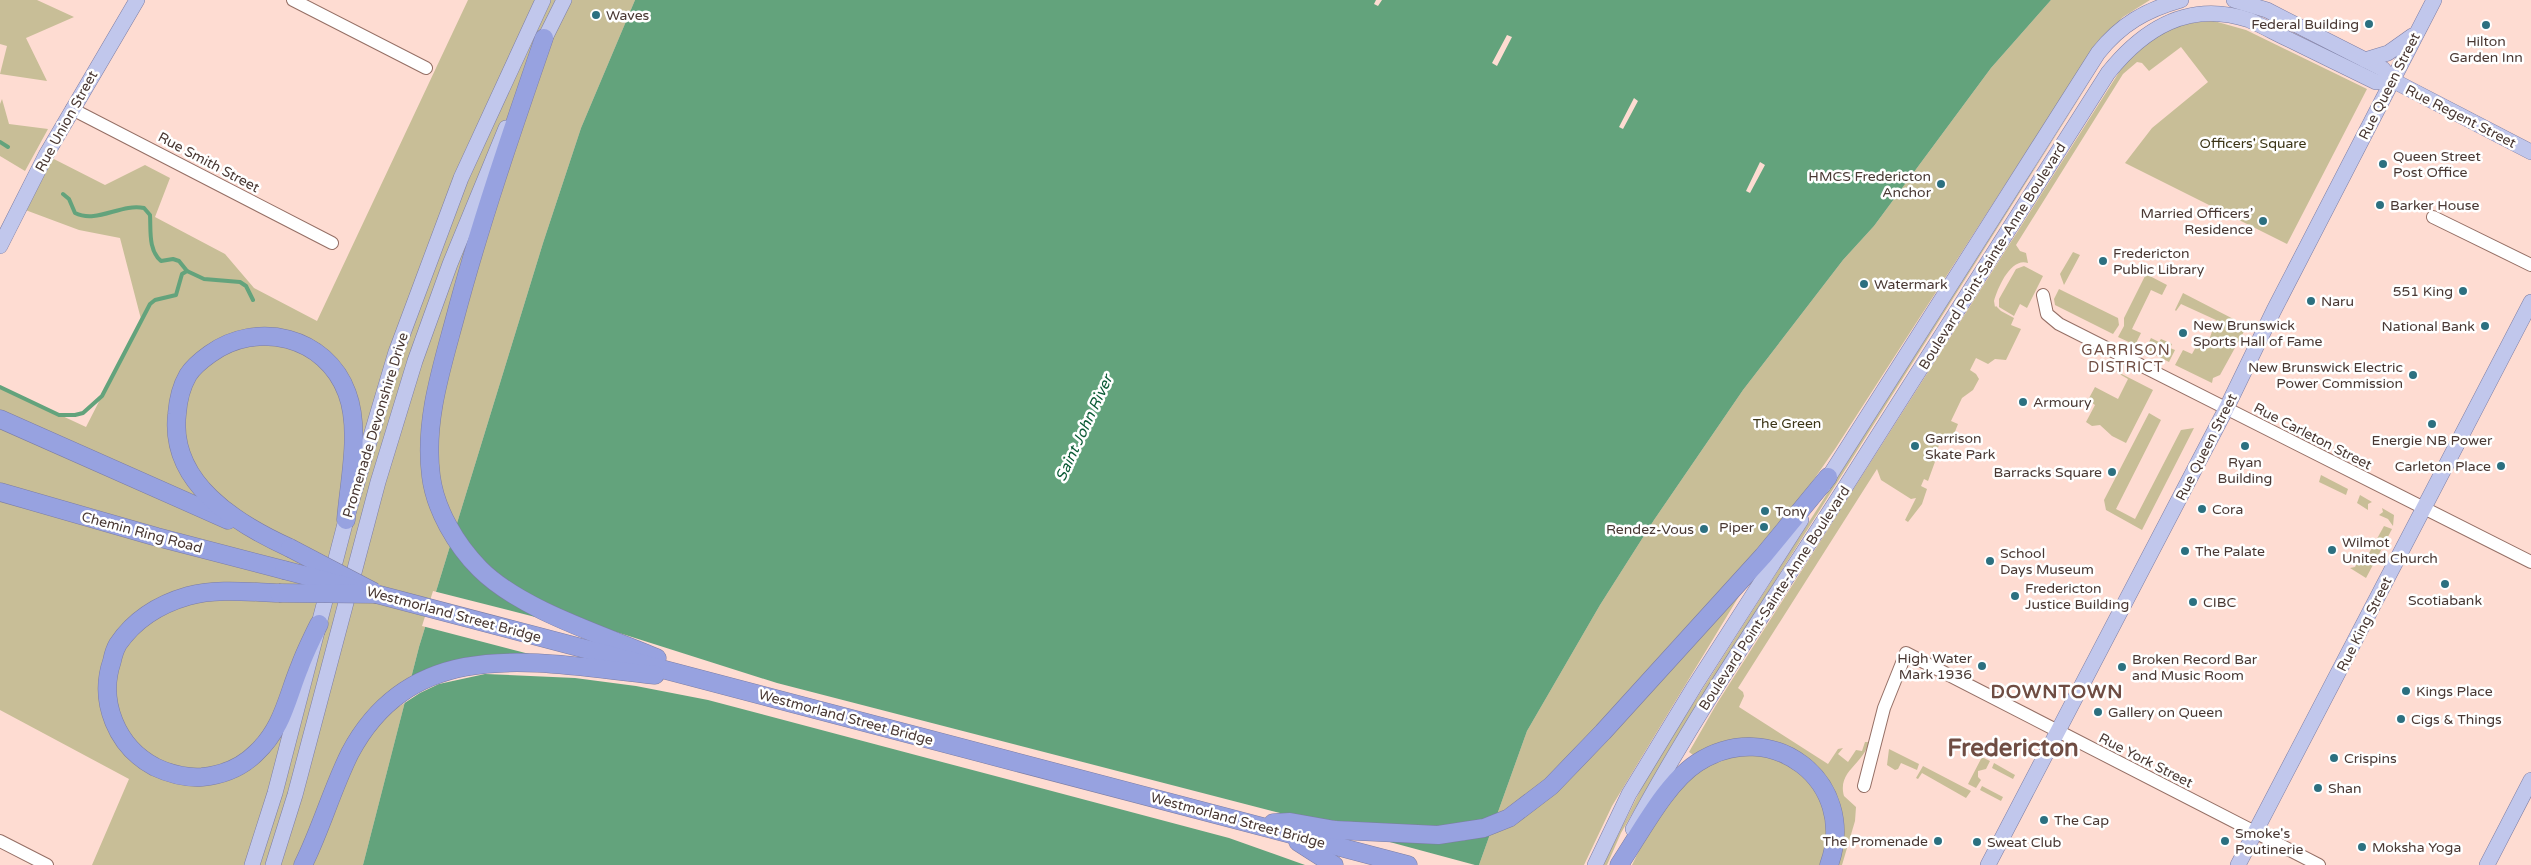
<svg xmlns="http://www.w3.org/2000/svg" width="2531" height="865" font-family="'Varela Round',sans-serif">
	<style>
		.green { fill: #c8be97 }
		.water { fill: #63a37c; fill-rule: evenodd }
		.pier { fill: #fedcd2 }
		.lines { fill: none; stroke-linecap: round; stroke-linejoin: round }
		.stream { stroke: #63a37c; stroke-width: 4 }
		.minor-casing { stroke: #956f65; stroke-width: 14 }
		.major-casing { stroke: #7c7da3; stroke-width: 16 }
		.highway-casing { stroke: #7c7da3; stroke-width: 19 }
		.minor { stroke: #fff; stroke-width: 12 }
		.major { stroke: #c1c7ec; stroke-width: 15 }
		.highway { stroke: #97a2e0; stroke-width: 18 }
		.highway-bridge-casing { stroke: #7c7da3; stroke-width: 19; stroke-linecap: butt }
		.highway-bridge { stroke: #97a2e0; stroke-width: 18 }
		.poi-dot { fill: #2c7080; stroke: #fff; stroke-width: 2 }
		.labels { text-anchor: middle; stroke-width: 5; stroke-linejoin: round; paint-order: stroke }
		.poi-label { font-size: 14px; fill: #493833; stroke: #fff; text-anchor: start }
		.street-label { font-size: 14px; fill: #493833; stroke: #fff }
		.park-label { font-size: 14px; fill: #3c3517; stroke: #fff }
		.neighbourhood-label { font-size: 15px; letter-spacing: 1px; fill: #6f4d43; stroke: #fff }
		.water-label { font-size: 15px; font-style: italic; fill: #0a5a35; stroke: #fff }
		.district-label { font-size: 19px; font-weight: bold; letter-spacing: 1px; fill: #6f4d43; stroke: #fff }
		.town-label { font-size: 24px; font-weight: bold; fill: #6f4d43; stroke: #fff }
	</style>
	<rect width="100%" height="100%" fill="#fedcd2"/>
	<g class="green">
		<polygon points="0,0 37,0 74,17 26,38 47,81 0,74 7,46 0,44"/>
		<polygon points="468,0 635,0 581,128 543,243 419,647 363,865 92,865 129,779 0,710 0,387 86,427 141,319 120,238 79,230 20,208 46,155 105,185 145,165 170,178 155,217 225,254 254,288 317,321"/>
		<polygon points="2051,0 2150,0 2123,17 2097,42 1835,449 1778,531 1674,640 1608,719 1744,588 1612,806 1584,865 1479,865 1527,731 1600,605 1654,520 1743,390 1843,260 1874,226 1991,68"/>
		<path d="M2214 21 2246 30 2367 89 2287 244 2125 163 2152 128 2208 82 2181 47 2149 71 2142 63 2137 62 2123 74 2016 245 2020 251 2026 253 2028 263C2011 257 1998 287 1994 301L1995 307 1996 306 2001 311 2014 318 2011 325 2021 329 2006 360 1995 359 1988 364 1976 358 1970 370 1976 374 1979 379 1973 390 1962 398 1951 421 1958 424 1952 439 1944 436 1933 457 1936 459 1928 481 1924 479 1921 486 1927 489 1922 504 1908 522 1905 520 1916 498 1911 499 1881 480 1877 469 1738 688 1743 692 1744 696 1739 707 1828 764 1838 749 1843 748 1838 754 1848 762 1856 750 1862 751 1865 742H1869C1863 765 1837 771 1844 796L1856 807 1855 821 1842 865H1835L1841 841 1798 753 1696 757 1689 752 1716 705 2123 66C2157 34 2166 23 2214 21Z"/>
		<polygon points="2097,70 1673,743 1621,833 1607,865 1603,865 1649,773"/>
		<polygon points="2,99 9,124 48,129 25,171 0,156 0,104"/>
		<polygon points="2073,252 2080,255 2064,285 2060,274"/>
		<polygon points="2024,266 2043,276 2027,308 2020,304 2014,316 1999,307 1999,299 2016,269"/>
		<polygon points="2146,274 2167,285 2162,295 2151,290 2132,329 2141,333 2135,345 2118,337 2124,326 2124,318"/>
		<polygon points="2059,289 2118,318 2119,325 2113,334 2055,305 2054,299"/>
		<polygon points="2183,293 2247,326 2220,375 2213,378 2212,383 2175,365 2183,350 2192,354 2197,345 2206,349 2216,320 2181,304 2176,311 2175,310"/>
		<polygon points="2151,338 2159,342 2161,339 2172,344 2170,348 2175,350 2169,362 2145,350"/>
		<polygon points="2106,366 2153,390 2126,443 2112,436 2100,425 2092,426 2086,422 2095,405 2088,400 2095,387 2118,399 2128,379"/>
		<polygon points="2149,413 2161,420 2116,509 2135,519 2181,430 2194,428 2142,530 2106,510 2104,500"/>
		<polygon points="2321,475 2348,489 2346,495 2319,482"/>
		<polygon points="2360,495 2372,502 2368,504 2368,510 2357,503"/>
		<polygon points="2382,508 2394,515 2393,526 2388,519 2379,515 2383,512"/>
		<polygon points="2384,526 2392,529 2376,560 2368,555"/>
		<polygon points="2359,559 2364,563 2366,560 2374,563 2366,578 2350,568 2355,567"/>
		<polygon points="1889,749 1919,764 1917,770 1901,763 1898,769 1895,770 1887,765"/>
		<polygon points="1759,753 1796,767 1818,790 1829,823 1822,865 1632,865 1652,824 1686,780 1720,759"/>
		<polygon points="1982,757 1990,761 1986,769 1978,771 1978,777 1981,780 1976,788 1968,784"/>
		<polygon points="1994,763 2015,775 2013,779 1992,768"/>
		<polygon points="1923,766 1971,791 1966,798 1922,773 1918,779 1916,778"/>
		<polygon points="1982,786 2003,797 2001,801 1980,790"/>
	</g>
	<path class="water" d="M635 0H1376L1374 4 1378 6 1382 0H2051L1991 68 1874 226 1843 260 1743 390 1654 520 1600 605 1527 731 1479 865H363L419 647 543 243 581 128ZM1507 35 1512 37 1497 66 1492 63ZM1634 98 1638 101 1623 129 1619 127ZM1760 162 1765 165 1750 193 1746 191Z"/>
	<polygon class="pier" points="465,541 490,569 537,600 591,624 777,683 1284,814 1322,820 1494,831 1466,840 1438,843 1386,841 1475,865 1305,865 1229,838 708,700 636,686 575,678 485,674 439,684 420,693 400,706 407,681 541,657 422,626 433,591 543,619 517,604"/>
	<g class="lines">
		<g class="stream">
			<polyline points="0,142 8,147"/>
			<path d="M63 194 69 199 75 213C97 224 121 203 144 208L150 215C151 230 148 250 161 261L173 259 179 261 187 271 204 279 240 282 246 286 253 300"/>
			<polyline points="0,387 59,415 75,415 83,413 102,396 150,304 155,300 176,295 182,274 187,271"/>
		</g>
		<g class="minor-casing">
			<g id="minor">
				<polyline points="293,0 426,68"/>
				<polyline points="72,109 332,243"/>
				<polyline points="2433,217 2531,265"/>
				<polyline points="2043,295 2047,314 2059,324 2531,562"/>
				<polyline points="1864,786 1884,708 1906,653 2319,865"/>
				<polyline points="0,841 47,865"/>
			</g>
		</g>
		<g class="major-casing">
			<g id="major">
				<polyline points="2234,0 2267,10 2383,69 2392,80 2531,152"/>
				<polyline points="540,48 564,0"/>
				<polyline points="2365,60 2388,53 2412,36"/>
				<polyline points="0,246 46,155 137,0"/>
				<path d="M1823 486 2098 53C2121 24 2146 10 2181 0"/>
				<path d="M1633 829C1697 710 1774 599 1846 486 1934 349 2020 210 2108 73 2144 28 2189 0 2249 20 2263 26 2277 34 2290 40 2319 54 2347 68 2376 82L2392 80"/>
				<polyline points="252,865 275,793 346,520 396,352 461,178 543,0"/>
				<polyline points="273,865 295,795 378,482 415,361 450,264 506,128"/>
				<polyline points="1595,865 1629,794 1694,687 1801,520"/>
				<polyline points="1988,865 2226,409 2274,310 2434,0"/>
				<polyline points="2238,865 2531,302"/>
				<polyline points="2487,865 2531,780"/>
			</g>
		</g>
		<g class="highway-casing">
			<g id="highway">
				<path d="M544 38C512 131 480 224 455 318 441 370 424 422 431 476 435 509 456 545 480 569 521 610 603 635 657 658"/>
				<polyline points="0,419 228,520"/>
				<polyline points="0,492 157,537 284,570"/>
				<path d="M290 548C237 524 169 483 177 414 178 400 181 387 188 375 193 367 203 359 210 354 257 320 326 336 347 393 361 430 349 481 346 520"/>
				<path d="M279 593C249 592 217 588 188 596 160 604 135 619 118 644 115 649 113 656 112 661 98 702 117 747 155 767 170 774 186 778 202 777 222 775 242 767 256 753 283 728 287 697 300 666 305 652 312 638 319 624"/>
				<polyline points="376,594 1408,865"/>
				<polyline points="1273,823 1290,822 1335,830 1438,835 1484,828 1509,818 1551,786 1603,732 1763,556 1828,477"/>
				<polyline points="1298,842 1334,865"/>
				<path d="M303 865C321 829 332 789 350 753 415 631 542 664 655 675"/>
				<path d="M1619 865C1640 834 1666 783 1697 763 1771 715 1859 781 1829 865"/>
			</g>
		</g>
		<use href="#minor" class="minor"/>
		<use href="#major" class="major"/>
		<use href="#highway" class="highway"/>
		<g class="highway-bridge-casing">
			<g id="highway-bridge">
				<polyline points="290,548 374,592"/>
				<polyline points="284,570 349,587"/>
				<polyline points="279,593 376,594"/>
			</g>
		</g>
		<use href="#highway-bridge" class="highway-bridge"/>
	</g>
	<g class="poi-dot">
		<circle cx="596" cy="15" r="5"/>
		<circle cx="2369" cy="24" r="5"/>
		<circle cx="2486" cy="25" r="5"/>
		<circle cx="2383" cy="164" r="5"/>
		<circle cx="1941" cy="184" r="5"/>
		<circle cx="2380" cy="205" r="5"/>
		<circle cx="2263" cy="221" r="5"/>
		<circle cx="2103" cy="261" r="5"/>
		<circle cx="1864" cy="284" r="5"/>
		<circle cx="2463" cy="291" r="5"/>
		<circle cx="2311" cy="301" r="5"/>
		<circle cx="2485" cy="326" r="5"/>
		<circle cx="2183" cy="333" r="5"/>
		<circle cx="2413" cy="375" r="5"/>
		<circle cx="2023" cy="402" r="5"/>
		<circle cx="2432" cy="424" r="5"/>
		<circle cx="1915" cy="446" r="5"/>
		<circle cx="2245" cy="446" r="5"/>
		<circle cx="2501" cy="466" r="5"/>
		<circle cx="2112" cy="472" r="5"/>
		<circle cx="2202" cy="509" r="5"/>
		<circle cx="1765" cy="511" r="5"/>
		<circle cx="1764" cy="527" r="5"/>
		<circle cx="1704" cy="529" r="5"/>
		<circle cx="2332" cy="550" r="5"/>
		<circle cx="2185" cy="551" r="5"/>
		<circle cx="1990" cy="561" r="5"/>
		<circle cx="2445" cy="584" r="5"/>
		<circle cx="2015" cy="596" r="5"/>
		<circle cx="2193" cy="602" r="5"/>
		<circle cx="1982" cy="666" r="5"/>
		<circle cx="2122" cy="667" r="5"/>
		<circle cx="2406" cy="691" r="5"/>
		<circle cx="2098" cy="712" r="5"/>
		<circle cx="2401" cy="719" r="5"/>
		<circle cx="2334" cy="758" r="5"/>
		<circle cx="2318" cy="788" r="5"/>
		<circle cx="2044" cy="820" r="5"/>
		<circle cx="1938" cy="841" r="5"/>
		<circle cx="2225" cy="841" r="5"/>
		<circle cx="1977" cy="842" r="5"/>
		<circle cx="2362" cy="847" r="5"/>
	</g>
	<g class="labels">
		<g class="poi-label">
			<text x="606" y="20">Waves</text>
			<text x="2359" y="29" text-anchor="end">Federal Building</text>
			<text x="2486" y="46" text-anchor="middle">Hilton<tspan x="2486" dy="16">Garden Inn</tspan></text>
			<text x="2393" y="161">Queen Street<tspan x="2393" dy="16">Post Office</tspan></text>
			<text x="1931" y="181" text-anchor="end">HMCS Fredericton<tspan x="1931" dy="16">Anchor</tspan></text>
			<text x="2390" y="210">Barker House</text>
			<text x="2253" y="218" text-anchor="end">Married Officers’<tspan x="2253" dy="16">Residence</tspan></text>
			<text x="2113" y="258">Fredericton<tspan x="2113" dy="16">Public Library</tspan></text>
			<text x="1874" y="289">Watermark</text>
			<text x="2453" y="296" text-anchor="end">551 King</text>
			<text x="2321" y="306">Naru</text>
			<text x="2193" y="330">New Brunswick<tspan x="2193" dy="16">Sports Hall of Fame</tspan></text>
			<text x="2475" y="331" text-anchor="end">National Bank</text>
			<text x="2403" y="372" text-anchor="end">New Brunswick Electric<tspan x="2403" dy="16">Power Commission</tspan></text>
			<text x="2033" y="407">Armoury</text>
			<text x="1925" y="443">Garrison<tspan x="1925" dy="16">Skate Park</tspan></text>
			<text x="2432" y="445" text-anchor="middle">Energie NB Power</text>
			<text x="2245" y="467" text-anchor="middle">Ryan<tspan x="2245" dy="16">Building</tspan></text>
			<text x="2491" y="471" text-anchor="end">Carleton Place</text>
			<text x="2102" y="477" text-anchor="end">Barracks Square</text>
			<text x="2212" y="514">Cora</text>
			<text x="1775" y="516">Tony</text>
			<text x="1754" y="532" text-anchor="end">Piper</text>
			<text x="1694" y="534" text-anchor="end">Rendez-Vous</text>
			<text x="2342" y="547">Wilmot<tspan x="2342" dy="16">United Church</tspan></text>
			<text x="2195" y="556">The Palate</text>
			<text x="2000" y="558">School<tspan x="2000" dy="16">Days Museum</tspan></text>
			<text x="2025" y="593">Fredericton<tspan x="2025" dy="16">Justice Building</tspan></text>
			<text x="2445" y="605" text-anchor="middle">Scotiabank</text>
			<text x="2203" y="607">CIBC</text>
			<text x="1972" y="663" text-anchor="end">High Water<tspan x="1972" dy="16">Mark 1936</tspan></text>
			<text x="2132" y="664">Broken Record Bar<tspan x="2132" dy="16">and Music Room</tspan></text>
			<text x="2416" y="696">Kings Place</text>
			<text x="2108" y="717">Gallery on Queen</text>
			<text x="2411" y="724">Cigs &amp; Things</text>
			<text x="2344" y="763">Crispins</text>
			<text x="2328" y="793">Shan</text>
			<text x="2054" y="825">The Cap</text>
			<text x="2235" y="838">Smoke's<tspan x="2235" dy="16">Poutinerie</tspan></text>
			<text x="1928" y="846" text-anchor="end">The Promenade</text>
			<text x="1987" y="847">Sweat Club</text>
			<text x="2372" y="852">Moksha Yoga</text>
		</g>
		<g class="street-label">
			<text transform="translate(2389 86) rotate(-63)" y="5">Rue Queen Street</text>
			<text transform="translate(2461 116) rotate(27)" y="5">Rue Regent Street</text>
			<text transform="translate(66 121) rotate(-61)" y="5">Rue Union Street</text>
			<text transform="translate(209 162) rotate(28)" y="5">Rue Smith Street</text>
			<text transform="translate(1992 256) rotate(-58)" y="5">Boulevard Point-Sainte-Anne Boulevard</text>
			<text transform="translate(375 425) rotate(-73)" y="5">Promenade Devonshire Drive</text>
			<text transform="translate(2313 436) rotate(27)" y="5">Rue Carleton Street</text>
			<text transform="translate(2206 447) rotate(-63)" y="5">Rue Queen Street</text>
			<text transform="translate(142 532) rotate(15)" y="5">Chemin Ring Road</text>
			<text transform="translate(1774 598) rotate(-57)" y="5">Boulevard Point-Sainte-Anne Boulevard</text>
			<text transform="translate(454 614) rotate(15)" y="5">Westmorland Street Bridge</text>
			<text transform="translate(2364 624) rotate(-63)" y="5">Rue King Street</text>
			<text transform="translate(846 717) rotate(15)" y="5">Westmorland Street Bridge</text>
			<text transform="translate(2146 760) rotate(27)" y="5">Rue York Street</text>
			<text transform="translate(1238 820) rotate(15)" y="5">Westmorland Street Bridge</text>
		</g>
		<g class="park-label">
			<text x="2253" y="148">Officers' Square</text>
			<text x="1787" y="428">The Green</text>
		</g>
		<g class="neighbourhood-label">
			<text x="2126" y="355">GARRISON<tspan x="2126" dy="17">DISTRICT</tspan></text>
		</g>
		<g class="water-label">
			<text transform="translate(1084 428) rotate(-65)" y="5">Saint John River</text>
		</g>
		<g class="district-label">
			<text x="2057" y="698">DOWNTOWN</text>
		</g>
		<g class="town-label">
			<text x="2013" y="756">Fredericton</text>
		</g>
	</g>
</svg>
